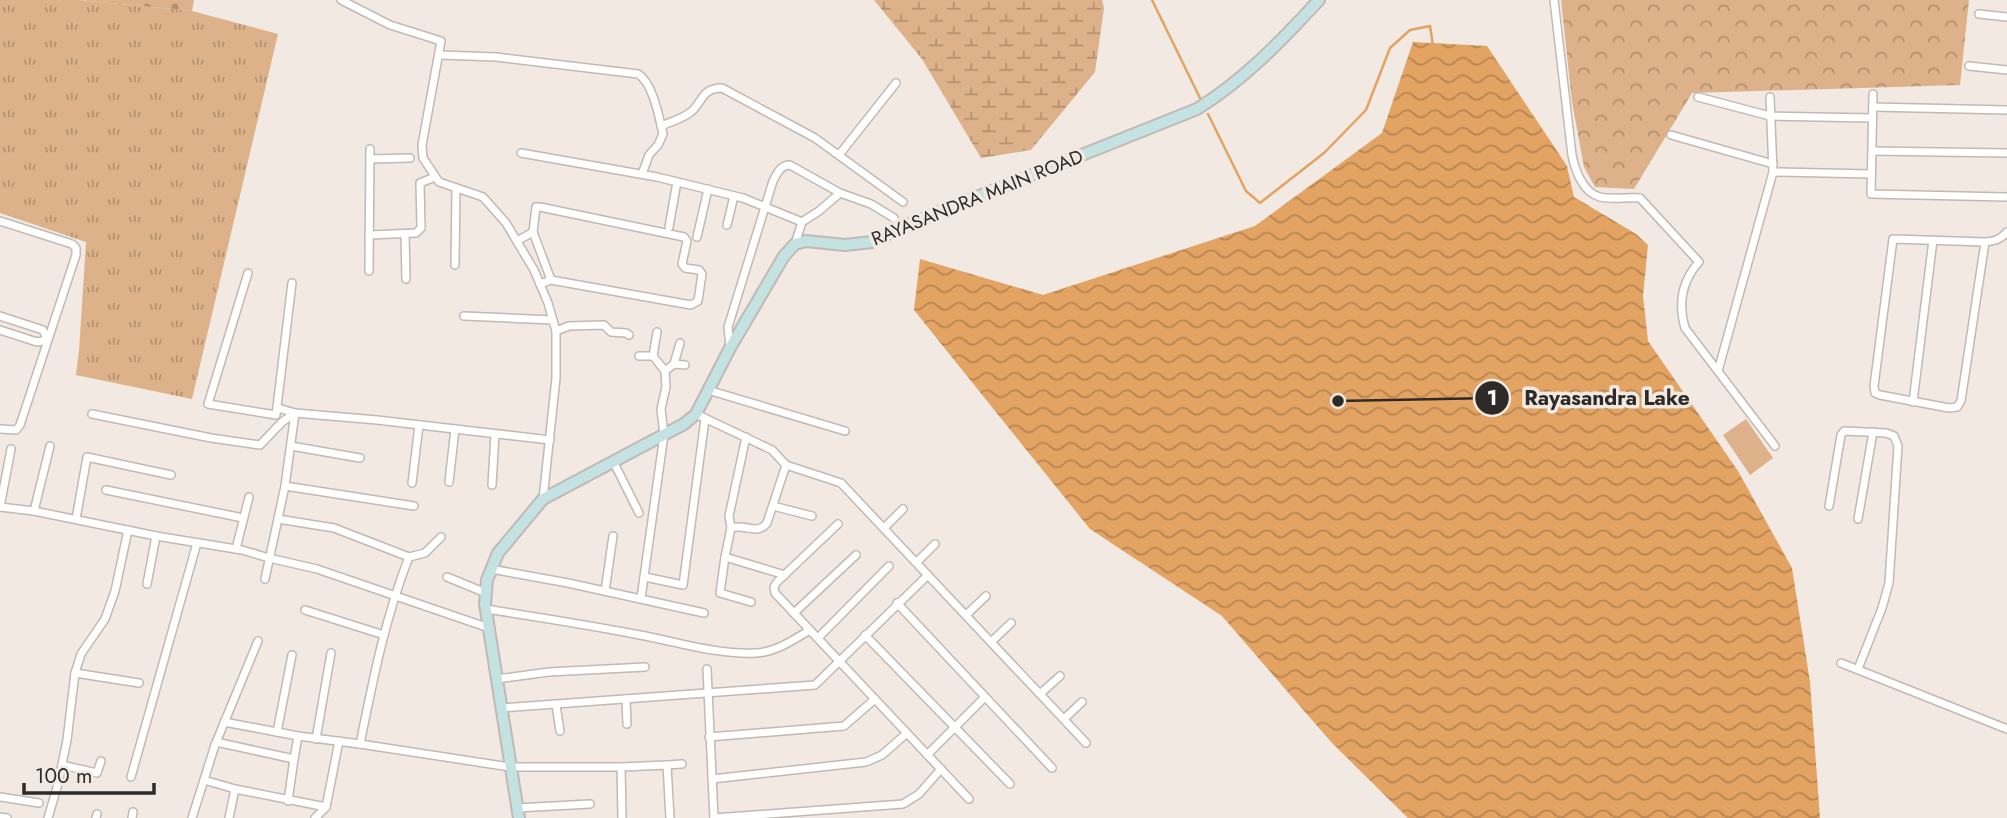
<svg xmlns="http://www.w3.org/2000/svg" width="2007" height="818" font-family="Jost,sans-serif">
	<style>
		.grass { fill: url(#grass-tufts) }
		.forest { fill: url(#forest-crowns) }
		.wetland { fill: url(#wetland-marsh) }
		.cemetery { fill: url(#cemetery-stones) }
		.pitch { fill: #ddb28a }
		.water { fill: url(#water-waves) }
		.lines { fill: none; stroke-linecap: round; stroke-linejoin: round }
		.stream { stroke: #e3a363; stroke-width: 2.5 }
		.street-casing { stroke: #c1b9b3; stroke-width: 10 }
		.secondary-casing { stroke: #c1b9b3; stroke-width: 14 }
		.street { stroke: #fff; stroke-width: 7 }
		.secondary { stroke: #c4e2e2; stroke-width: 10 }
		.labels { text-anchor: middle; stroke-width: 7; stroke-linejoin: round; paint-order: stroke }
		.street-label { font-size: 19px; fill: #2d2a28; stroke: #f1e9e2 }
		.leader { fill: none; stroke: #2d2a28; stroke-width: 2.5 }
		.callout-dot { fill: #2d2a28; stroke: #f1e9e2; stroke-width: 2.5 }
		.mark-label { font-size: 21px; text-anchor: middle; font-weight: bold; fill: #fff }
		.callout-label { font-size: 21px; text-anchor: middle; font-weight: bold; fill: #2d2a28; stroke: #f1e9e2; stroke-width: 7; stroke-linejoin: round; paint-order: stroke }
	</style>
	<defs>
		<pattern id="grass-tufts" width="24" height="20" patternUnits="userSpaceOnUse" patternTransform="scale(1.75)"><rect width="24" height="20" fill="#ddb28a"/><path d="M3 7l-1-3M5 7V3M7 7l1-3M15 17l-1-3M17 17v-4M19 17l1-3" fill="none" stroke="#b49171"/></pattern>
		<pattern id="forest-crowns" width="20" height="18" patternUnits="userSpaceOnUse" patternTransform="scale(1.75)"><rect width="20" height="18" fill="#ddb28a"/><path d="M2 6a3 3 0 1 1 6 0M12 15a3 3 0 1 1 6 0" fill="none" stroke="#b49171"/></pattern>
		<pattern id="wetland-marsh" width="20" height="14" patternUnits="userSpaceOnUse" patternTransform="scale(1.75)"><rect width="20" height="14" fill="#ddb28a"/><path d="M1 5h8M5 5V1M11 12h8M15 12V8" fill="none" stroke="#b49171"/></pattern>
		<pattern id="cemetery-stones" width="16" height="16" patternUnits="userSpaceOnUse" patternTransform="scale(1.75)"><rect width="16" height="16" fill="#ddb28a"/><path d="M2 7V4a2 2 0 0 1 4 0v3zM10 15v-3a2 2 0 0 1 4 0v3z" fill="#b49171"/></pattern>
		<pattern id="water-waves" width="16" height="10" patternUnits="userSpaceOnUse" patternTransform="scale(1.75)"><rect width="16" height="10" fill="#e3a363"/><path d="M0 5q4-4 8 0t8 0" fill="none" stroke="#b88552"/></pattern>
	</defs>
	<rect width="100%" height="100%" fill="#f1e9e2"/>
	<polygon class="grass" points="0,0 79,0 192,11 278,34 192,399 76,375 79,351 86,242 0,213"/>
	<polygon class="forest" points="1561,0 1969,0 1960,85 1692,93 1634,189 1595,187 1584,167 1572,102"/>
	<polygon class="wetland" points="874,0 1102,0 1104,8 1095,72 1031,150 981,158 922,59"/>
	<polygon class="cemetery" points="79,0 194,0 192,11"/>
	<polygon class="pitch" points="1746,419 1773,458 1750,475 1723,435"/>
	<polygon class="water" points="1413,42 1487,46 1567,166 1574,197 1636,234 1648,245 1643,296 1648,341 1738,471 1792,568 1810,682 1820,818 1408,818 1332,743 1222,616 1090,529 914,310 920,259 1043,295 1255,226 1382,133"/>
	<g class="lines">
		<g class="stream">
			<polyline points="1152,0 1200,98"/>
			<polyline points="1208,114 1246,191 1260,203 1324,153 1366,110 1390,48 1410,30 1430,26 1433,46"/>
		</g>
		<g class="street-casing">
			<g id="street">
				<polyline points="341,0 390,25 441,41 422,145 423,158 439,182 483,197 506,223 534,270 548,303 556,331 556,378 543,499"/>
				<path d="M1554 0 1572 155C1575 170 1583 193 1600 197 1612 200 1628 197 1640 198L1699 262C1682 281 1678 304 1685 328L1775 446"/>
				<polyline points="1979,14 2007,17"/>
				<path d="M440 55 496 57 638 74C653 83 659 117 663 134L658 145 649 155 642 174"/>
				<polyline points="1969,66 2007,70"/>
				<polyline points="1873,94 1871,194 2006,197"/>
				<polyline points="1698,97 1770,116 1872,118"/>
				<polyline points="1873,107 2007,110"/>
				<path d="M661 126C670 122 685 118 692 111 703 101 702 88 722 88L815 138 903 202"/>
				<polyline points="1671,135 1773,164"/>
				<polyline points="1872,151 2006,153"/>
				<polyline points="521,153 657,177 743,198 802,222"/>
				<polyline points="839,155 896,83"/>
				<polyline points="370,159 410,158"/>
				<polyline points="1773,172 1871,174"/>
				<polyline points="0,221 72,244 76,248 76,255 20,425 16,430 0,429"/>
				<polyline points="727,225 734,196"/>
				<polyline points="669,227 677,182"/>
				<polyline points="405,234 406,279"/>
				<polyline points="369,235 416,233 421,228 420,183 435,177"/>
				<polyline points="697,237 708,189"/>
				<polyline points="517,241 533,232"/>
				<path d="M1985 242 1961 401 1957 407 1949 408 1880 395 1875 393 1874 386 1893 239 1985 242C1995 241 2000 240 2007 232"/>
				<polyline points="795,244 802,222 819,211 840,193"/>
				<polyline points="455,265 456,188"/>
				<polyline points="369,271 370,149"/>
				<polyline points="248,273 208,404 276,415 292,283"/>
				<polyline points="540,284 551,280 691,305 698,301 702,274 699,270 685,268 682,264 687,241 684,237 540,207 536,207 533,232 551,280"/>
				<polyline points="0,316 43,330 47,340 37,342 0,330"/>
				<polyline points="464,316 553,320"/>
				<polyline points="556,331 569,326 604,325 611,332 626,333 629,335"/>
				<path d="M730 348 728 327 773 181C777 174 780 165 790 165L840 193 871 204 894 218"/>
				<polyline points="639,356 653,356"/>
				<polyline points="674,364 685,365"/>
				<polyline points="665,371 674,364 680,343"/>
				<polyline points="1718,371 1773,172 1770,97"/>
				<polyline points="708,390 845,431"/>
				<polyline points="1913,402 1933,240"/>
				<polyline points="92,414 211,438 260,445 282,422 295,413 377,420 550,440"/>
				<polyline points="696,414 772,450 786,465 841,483 1086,743"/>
				<polyline points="291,446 360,458"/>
				<polyline points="613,461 639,513"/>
				<polyline points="449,482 455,429"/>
				<polyline points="412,483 419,425"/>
				<polyline points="492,485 495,434"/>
				<polyline points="285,486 414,506"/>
				<polyline points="106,490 243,518"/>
				<polyline points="773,506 812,516"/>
				<polyline points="1829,506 1841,435 1844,431 1886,433 1894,436 1898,446 1889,583 1882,608 1858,669"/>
				<polyline points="0,507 34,511 156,536 242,550 269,558 317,569 489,628"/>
				<polyline points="0,507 11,449"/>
				<polyline points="34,511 50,446"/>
				<polyline points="76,519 87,457 171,475"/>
				<path d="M278 519 334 528 409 557C385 618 373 680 360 744"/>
				<polyline points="1858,519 1873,432"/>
				<polyline points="838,524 777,582 774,587 775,593 969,799"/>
				<polyline points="731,528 729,516 746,437"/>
				<polyline points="884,528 903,509"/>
				<polyline points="236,549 249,497"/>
				<polyline points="409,557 425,553 441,537"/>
				<polyline points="725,557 785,575"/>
				<polyline points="917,562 935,544"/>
				<polyline points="491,569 568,583 704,613"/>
				<polyline points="447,577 486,593"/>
				<polyline points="645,577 683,585 705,419"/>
				<polyline points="265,579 285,486 295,413 278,408"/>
				<polyline points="147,584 156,536"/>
				<polyline points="605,591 613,536"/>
				<polyline points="641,598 664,435 661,409 666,387 665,371 653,356 657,332"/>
				<path d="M751 602 720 593 725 557 731 528C745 523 757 536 767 523L786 465"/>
				<polyline points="897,603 1052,768"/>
				<path d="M486 609C537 617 589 625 640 635 677 642 718 655 756 653 776 652 793 640 810 630"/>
				<polyline points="305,610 384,635"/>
				<polyline points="794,613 856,555"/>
				<polyline points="966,615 986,596"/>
				<polyline points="865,635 1010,784"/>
				<polyline points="818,638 889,566"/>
				<polyline points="991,642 1011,623"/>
				<polyline points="1841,663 2007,729"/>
				<polyline points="707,669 714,818"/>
				<polyline points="75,673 139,683"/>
				<polyline points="497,679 549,672 645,667"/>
				<polyline points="1040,694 1060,676"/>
				<polyline points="626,699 627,724"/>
				<polyline points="556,705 560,731"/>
				<polyline points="501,708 815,685 928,575"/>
				<polyline points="1064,719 1082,702"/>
				<polyline points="224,722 298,736 360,744 510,767 621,767 667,765 670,818"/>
				<polyline points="277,732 292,655"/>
				<polyline points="709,737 844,726 875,699"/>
				<polyline points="316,739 331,653"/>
				<polyline points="216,742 294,759 298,736"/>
				<polyline points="927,755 985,697"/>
				<polyline points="62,765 97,773 101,761"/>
				<polyline points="667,765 682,764"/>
				<polyline points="621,767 622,818"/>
				<polyline points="131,777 197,543"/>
				<polyline points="712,779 866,762 882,755 907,733"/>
				<polyline points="204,780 235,789 326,807 339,741"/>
				<polyline points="0,797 39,803"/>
				<polyline points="288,801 294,759"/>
				<polyline points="517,808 590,804"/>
				<polyline points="0,817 7,818"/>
				<polyline points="48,818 58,784 67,740 75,673 81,654 105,619 115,591 128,530"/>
				<polyline points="96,818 97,814"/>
				<polyline points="132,818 133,812"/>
				<polyline points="192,818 215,745 258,641"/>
				<polyline points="229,818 235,789"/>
				<polyline points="315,818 326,807"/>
				<polyline points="714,818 903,804 919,794 941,769"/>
			</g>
		</g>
		<g class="secondary-casing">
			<path id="secondary" d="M519 818 485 604 487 580 498 553 543 499 684 424 696 414 730 348 784 256 795 244 806 241 845 245 872 242 904 226 1197 109C1244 80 1282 40 1319 0"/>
		</g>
		<use href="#street" class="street"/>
		<use href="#secondary" class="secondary"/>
	</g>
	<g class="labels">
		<g class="street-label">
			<text transform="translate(977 197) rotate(-22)" y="7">RAYASANDRA MAIN ROAD</text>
		</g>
	</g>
	<path class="leader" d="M1338 401L1492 398"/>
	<g class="callout-dot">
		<circle cx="1338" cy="401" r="7"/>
		<circle cx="1492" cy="398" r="18"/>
	</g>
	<g class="mark-label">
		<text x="1492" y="405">1</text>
	</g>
	<g class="callout-label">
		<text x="1607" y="405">Rayasandra Lake</text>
	</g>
	<path d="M24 783v10h130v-10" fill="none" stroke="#2d2a28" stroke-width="3.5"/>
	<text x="35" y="783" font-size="21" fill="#2d2a28" stroke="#f1e9e2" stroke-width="5" paint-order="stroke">100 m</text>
</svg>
